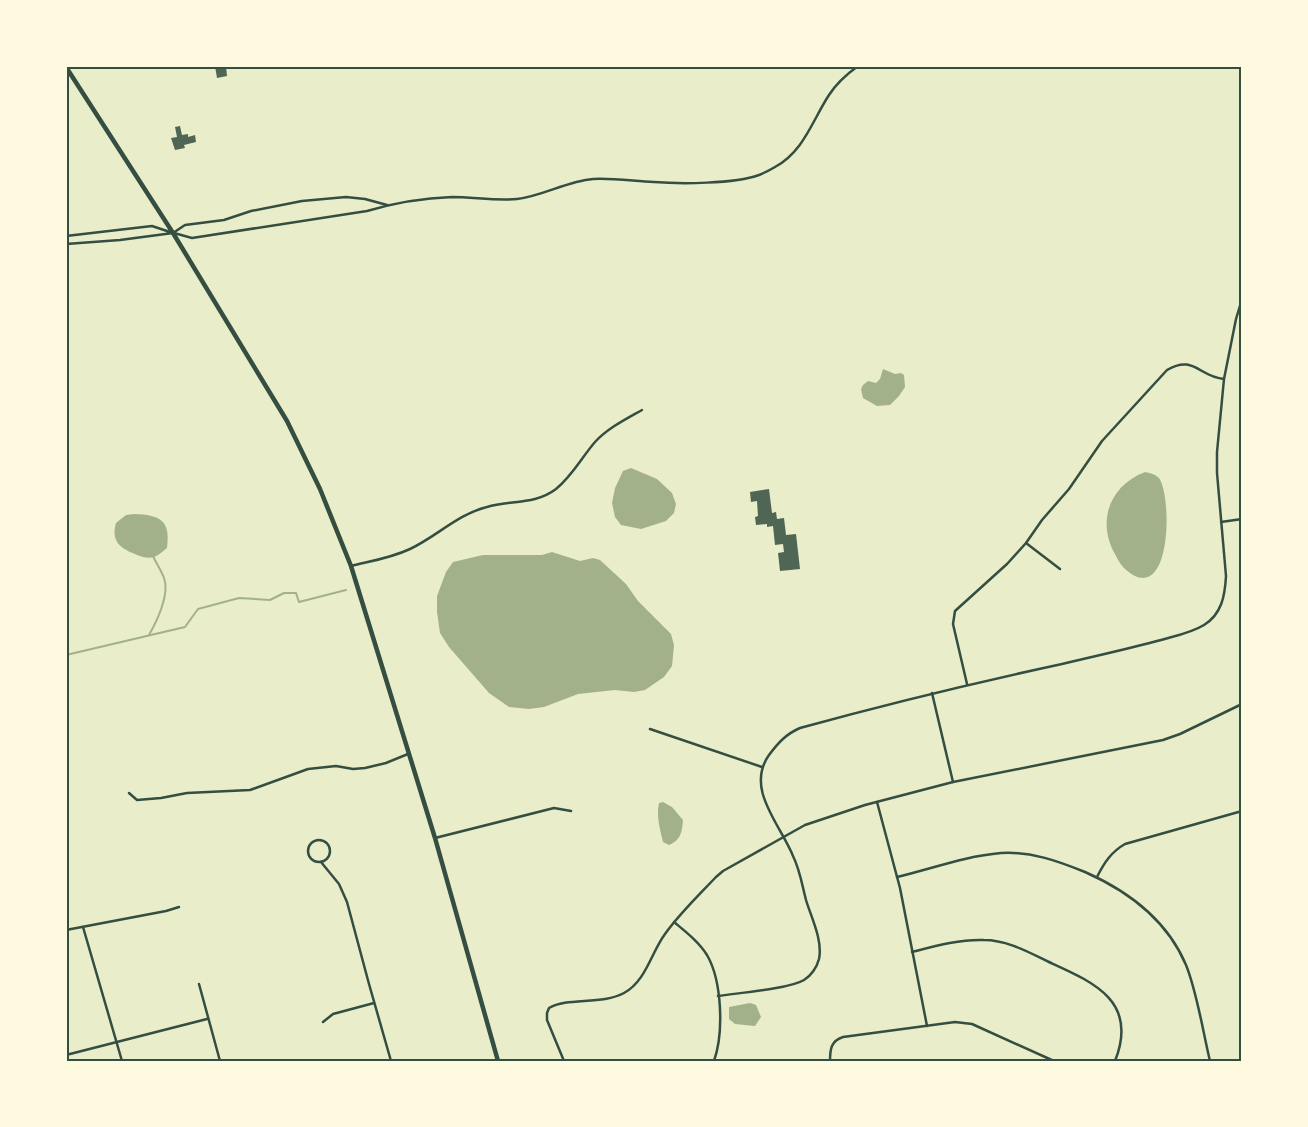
<svg xmlns="http://www.w3.org/2000/svg" width="1308" height="1127" font-family="'PT Serif',serif">
	<style>
		.water { fill: #a3b18a }
		.lines { fill: none; stroke-linecap: round; stroke-linejoin: round }
		.stream { stroke: #a3b18a; stroke-width: 2 }
		.building { fill: #4f6655 }
		.minor { stroke: #344e41; stroke-width: 2.5 }
		.primary { stroke: #344e41; stroke-width: 4.5 }
		.neatline { fill: none; stroke: #344e41; stroke-width: 2 }
	</style>
	<rect width="100%" height="100%" fill="#e9edc9"/>
	<g class="water">
		<polygon points="883,369 895,374 901,373 904,375 905,387 899,396 890,405 877,406 863,398 861,389 863,385 868,381 876,383 880,379"/>
		<polygon points="631,468 657,479 672,493 676,504 674,513 666,521 641,529 621,525 615,517 612,503 615,488 623,471"/>
		<path d="M1145 472C1150 473 1155 474 1159 478 1173 498 1171 612 1124 568 1121 565 1118 560 1116 556 1096 522 1109 486 1145 472Z"/>
		<path d="M134 514C160 515 171 520 167 548 163 551 159 555 154 557 149 559 141 557 135 554 119 548 111 540 116 523L126 515Z"/>
		<polygon points="552,552 580,561 593,558 600,560 626,584 638,601 671,634 674,645 672,666 664,677 645,690 634,692 615,690 578,694 544,707 529,709 509,707 489,693 449,647 440,633 437,612 437,596 446,572 453,562 483,555 542,555"/>
		<path d="M663 802 672 807 683 820C682 832 681 840 669 845L663 842C660 830 656 815 659 803Z"/>
		<polygon points="750,1003 756,1005 761,1017 755,1026 735,1024 729,1019 729,1007"/>
	</g>
	<g class="lines">
		<g class="stream">
			<path d="M149 635C157 621 170 594 164 578 161 570 156 563 153 556"/>
			<polyline points="66,655 185,627 198,609 239,598 270,600 284,593 296,593 299,602 346,590"/>
		</g>
	</g>
	<g class="building">
		<polygon points="215,66 226,66 227,76 217,78"/>
		<polygon points="180,126 182,135 188,134 188,137 195,135 196,142 184,145 185,148 175,150 171,138 177,137 175,127"/>
		<polygon points="769,489 772,513 776,512 777,519 784,518 786,535 796,534 800,569 780,571 778,553 784,552 783,544 775,545 773,526 767,527 767,524 756,525 755,517 758,516 757,501 751,502 750,492"/>
	</g>
	<g class="lines">
		<g class="minor">
			<polyline points="173,233 185,225 224,220 251,211 302,201 346,197 365,199 387,205"/>
			<path d="M174 233 192 238 367 211C394 203 424 198 452 197 473 197 496 201 517 199 543 196 567 181 593 179 613 178 633 181 654 182 680 184 734 184 759 175 764 173 770 170 775 167 804 151 812 121 829 95 836 84 847 74 858 66"/>
			<polyline points="66,236 152,226 173,233 120,240 66,244"/>
			<polyline points="1221,522 1242,519"/>
			<polyline points="1026,543 1060,569"/>
			<path d="M351 566C371 561 391 558 410 549 436 537 458 514 487 507 510 500 535 505 556 489 572 476 582 457 595 442 608 428 626 419 642 410"/>
			<path d="M967 684 953 624 955 611 1007 564 1026 543 1042 520 1069 489 1102 441 1167 370C1194 354 1199 377 1224 379"/>
			<polyline points="932,693 953,782"/>
			<polyline points="650,729 762,767"/>
			<polyline points="129,793 137,800 161,798 187,793 250,790 308,769 336,766 353,769 365,768 386,763 408,754"/>
			<polyline points="877,802 900,888 927,1026"/>
			<polyline points="435,838 554,808 571,811"/>
			<circle cx="319" cy="851" r="11"/>
			<polyline points="321,862 339,884 347,902 369,984 391,1061"/>
			<path d="M897 877C931 869 965 856 1001 853 1030 851 1058 861 1085 872 1128 891 1167 920 1186 965 1197 992 1203 1032 1210 1061"/>
			<path d="M1097 877C1104 863 1111 852 1125 844L1242 811"/>
			<path d="M674 922C686 932 699 942 707 955 722 981 724 1032 714 1061"/>
			<polyline points="83,927 122,1061"/>
			<polyline points="66,930 166,911 179,907"/>
			<path d="M912 952C935 946 960 939 984 940 1007 940 1028 952 1049 962 1093 982 1139 1001 1115 1061"/>
			<polyline points="199,984 220,1061"/>
			<path d="M718 996C737 993 789 989 804 980 811 976 817 967 819 959 823 940 811 917 806 900 802 885 800 870 793 856 780 824 745 789 769 755 778 743 786 734 800 728 887 704 974 683 1062 664 1095 656 1128 649 1161 640 1175 636 1191 633 1204 625 1222 614 1225 595 1226 576L1217 473V452L1224 379 1236 319 1242 299"/>
			<polyline points="323,1022 333,1014 374,1003"/>
			<polyline points="66,1055 207,1019"/>
			<path d="M564 1061 547 1020V1013L549 1008C567 997 602 1005 624 993 646 981 651 953 665 934 680 913 699 895 716 877L723 871 805 825 865 805 953 782 1163 740 1180 734 1242 704"/>
			<path d="M830 1061C830 1049 831 1041 843 1037L955 1022 972 1024 1054 1061"/>
		</g>
		<polyline class="primary" points="66,67 173,233 287,421 320,489 351,566 435,838 498,1061"/>
	</g>
	<rect width="1308" height="1127" fill="none" stroke="#fefae0" stroke-width="135"/>
	<rect x="68" y="68" width="1172" height="992" class="neatline"/>
</svg>
